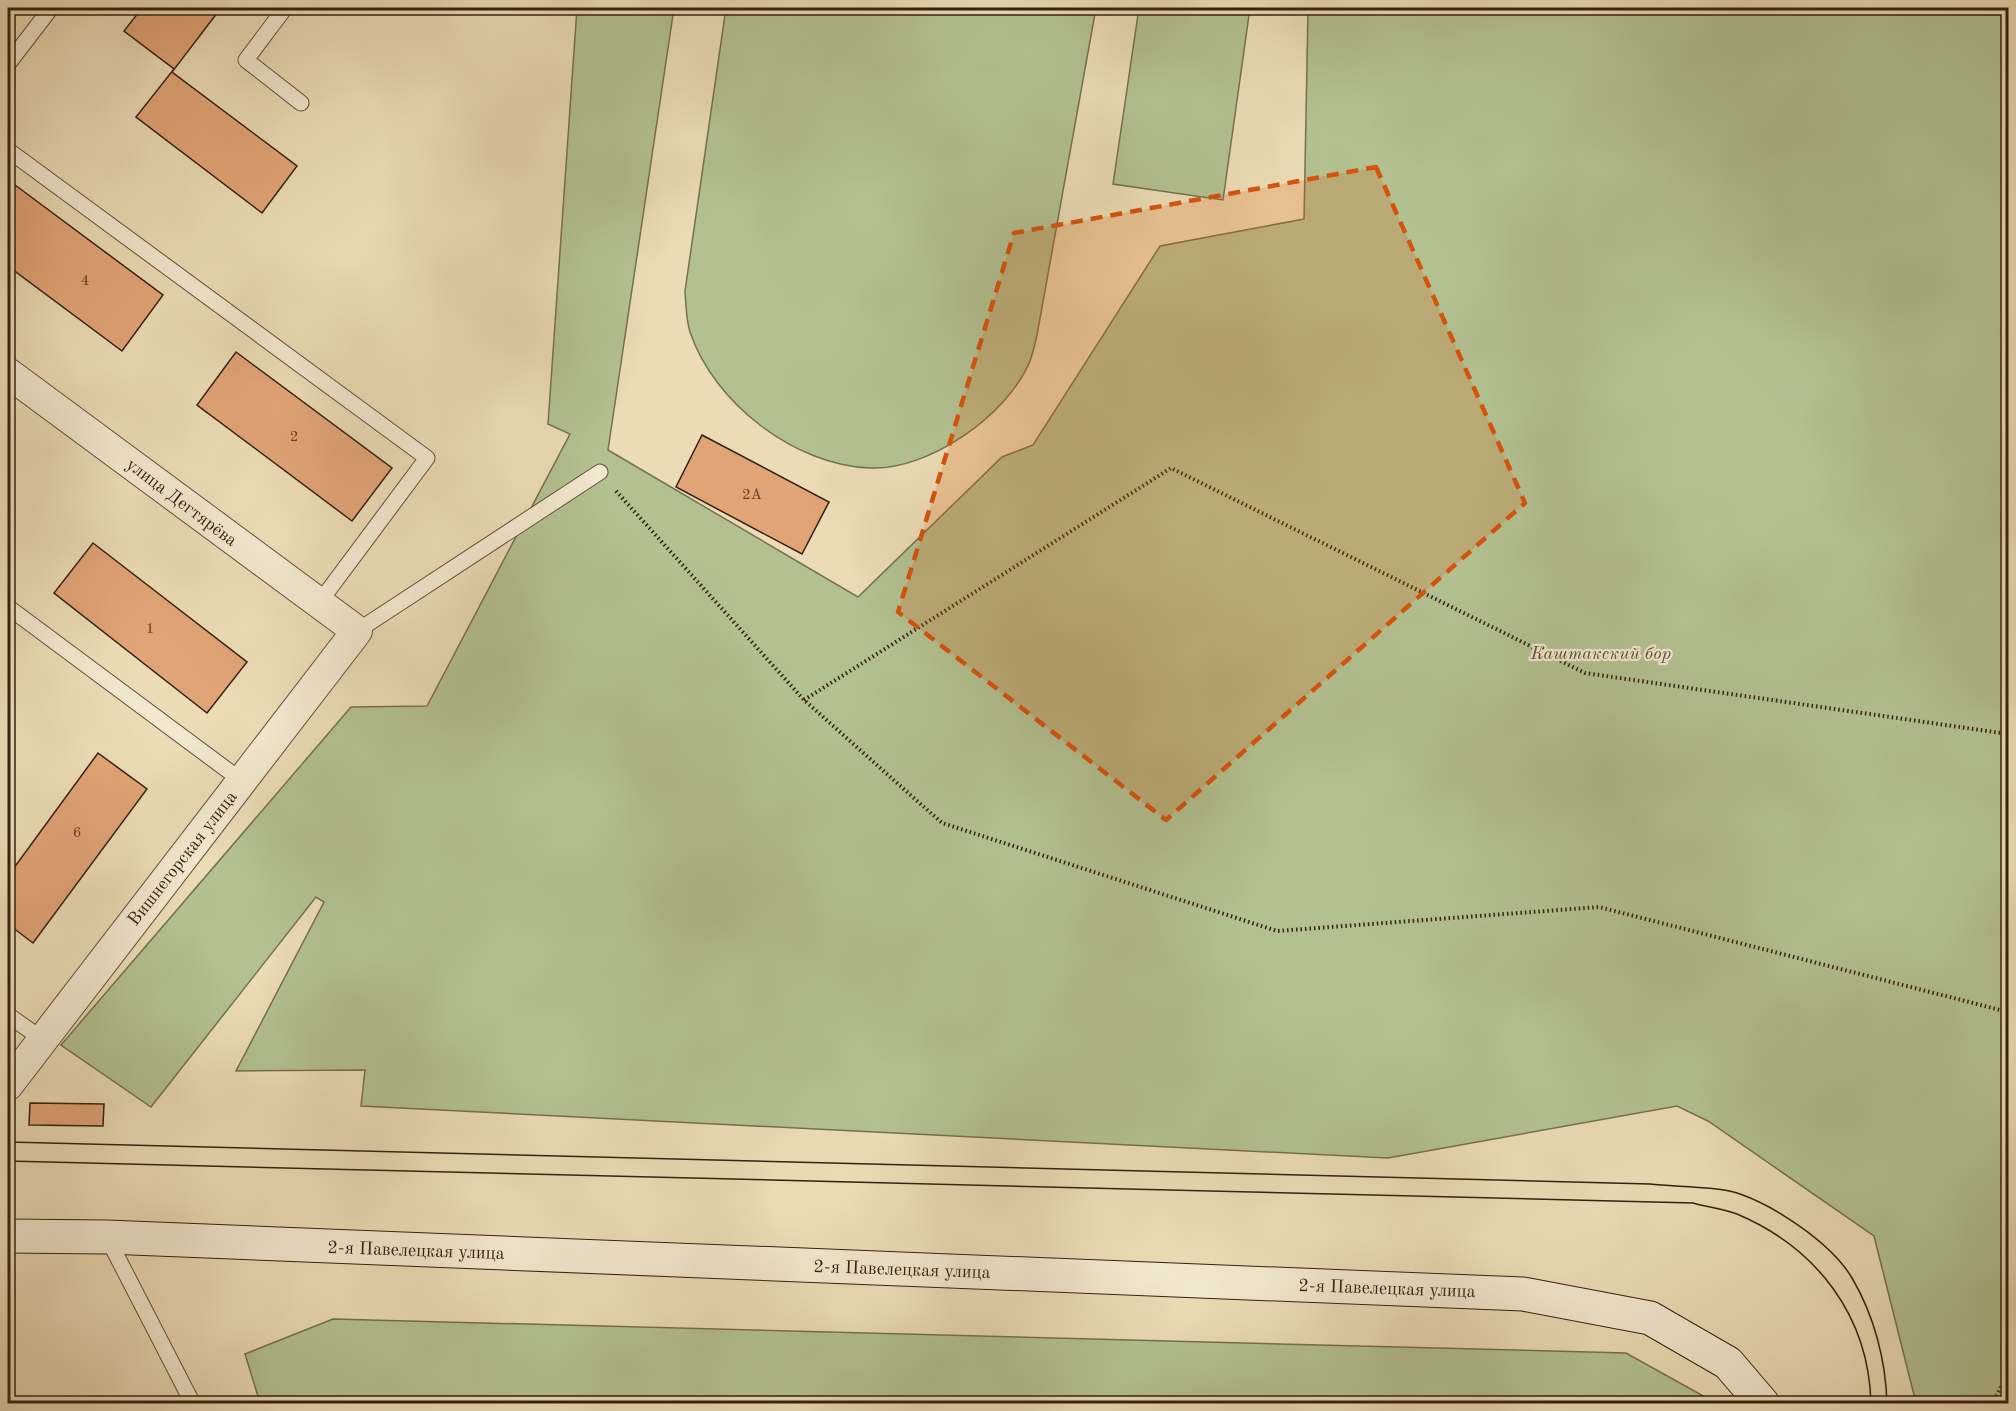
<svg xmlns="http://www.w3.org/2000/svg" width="2016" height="1411" font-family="'Old Standard TT',serif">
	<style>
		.green { fill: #b3c191; stroke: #747051; stroke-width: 1.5 }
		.building { fill: #e1a477; stroke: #352011; stroke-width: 1.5 }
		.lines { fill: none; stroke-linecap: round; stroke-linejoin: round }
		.service-casing { stroke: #624f3a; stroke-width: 17 }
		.minor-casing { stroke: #624f3a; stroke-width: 32 }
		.secondary-casing { stroke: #352011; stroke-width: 35 }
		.path { stroke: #352011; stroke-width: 4; stroke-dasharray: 1.5 3; stroke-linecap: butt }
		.service { stroke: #f2e8cf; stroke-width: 15 }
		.minor { stroke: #f2e8cf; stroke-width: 30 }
		.secondary { stroke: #f2e8cf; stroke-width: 33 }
		.tram { stroke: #352011; stroke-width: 1.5 }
		.marked { fill: #d6530c; fill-opacity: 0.2; stroke: #d6530c; stroke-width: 4.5; stroke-dasharray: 12 8; stroke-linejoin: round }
		.labels { text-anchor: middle; stroke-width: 4.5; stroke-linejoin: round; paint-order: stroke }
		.number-label { font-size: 15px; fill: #60412a }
		.street-label { font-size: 18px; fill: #352011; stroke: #f2e8cf }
		.park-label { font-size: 18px; font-style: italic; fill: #5b5037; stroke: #f2e8cf }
	</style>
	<rect width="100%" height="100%" fill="#ebdcb5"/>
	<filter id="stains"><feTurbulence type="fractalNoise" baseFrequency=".00333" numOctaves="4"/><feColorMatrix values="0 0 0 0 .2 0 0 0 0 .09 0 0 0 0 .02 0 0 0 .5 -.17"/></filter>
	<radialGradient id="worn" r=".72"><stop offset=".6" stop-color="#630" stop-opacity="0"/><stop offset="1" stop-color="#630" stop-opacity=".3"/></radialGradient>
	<g class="green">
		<polygon points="577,8 674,8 608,450 858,597 1002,457 1033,445 1160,246 1304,219 1308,12 1304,8 2008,8 2008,1403 1916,1403 1874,1236 1708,1121 1677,1106 1388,1158 361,1106 365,1070 236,1071 324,902 316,897 151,1107 61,1045 351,707 427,706 570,434 548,424"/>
		<path d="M726 8H1096L1037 335C1035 344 1033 353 1030 361 1008 415 928 471 870 468 794 465 714 403 690 332 686 320 686 304 685 291Z"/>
		<polygon points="1139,8 1250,8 1223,200 1113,184"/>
		<polygon points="333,1319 1626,1353 1716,1403 260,1403 245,1354"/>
	</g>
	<g class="building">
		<polygon points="142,8 221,8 172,72 297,166 262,213 136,117 174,69 124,31"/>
		<polygon points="11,182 163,295 122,351 8,266 8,186"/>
		<polygon points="236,352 392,468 352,521 197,405"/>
		<polygon points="702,435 829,502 802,554 676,487"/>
		<polygon points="93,543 247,662 207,713 54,593"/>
		<polygon points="98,753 147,789 33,943 8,924 8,876"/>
		<polygon points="30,1103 104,1104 103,1126 29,1125"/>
	</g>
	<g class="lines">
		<g class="service-casing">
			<g id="service">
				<polyline points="285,8 246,60 301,103"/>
				<polyline points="8,64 51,8"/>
				<polyline points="8,150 427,458 319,603"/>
				<polyline points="8,607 242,781"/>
				<polyline points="357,631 600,472"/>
				<polyline points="8,1015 42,1039"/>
				<polyline points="107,1237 193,1404"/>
			</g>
		</g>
		<g class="minor-casing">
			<polyline id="minor" points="8,373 357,631 8,1085"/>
		</g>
		<g class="secondary-casing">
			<polyline id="secondary" points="8,1236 107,1237 1523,1294 1650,1318 1728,1363 1763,1404"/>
		</g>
		<g class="path">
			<polyline points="616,491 804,700 942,823 1277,931 1599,907 2008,1012"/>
			<polyline points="804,700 1171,468 1585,673 2008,734"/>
			<polyline points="1992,1404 2008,1374"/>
		</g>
		<use href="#service" class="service"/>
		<use href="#minor" class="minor"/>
		<use href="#secondary" class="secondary"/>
		<g class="tram">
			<path d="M8 1142 1650 1184C1674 1187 1718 1186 1740 1194 1777 1207 1832 1244 1852 1278 1874 1315 1886 1361 1887 1404"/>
			<path d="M8 1161 1693 1203C1707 1207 1723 1209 1737 1214 1817 1248 1869 1316 1871 1404"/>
		</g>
	</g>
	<path class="marked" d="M1376 167 1525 503 1166 820 898 612 1014 233Z"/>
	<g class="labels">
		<g class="number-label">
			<text x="85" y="285">4</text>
			<text x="294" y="441">2</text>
			<text x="752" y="499">2А</text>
			<text x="150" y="633">1</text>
			<text x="77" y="837">6</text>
		</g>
		<g class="street-label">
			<text transform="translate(182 502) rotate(37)" y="6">улица Дегтярёва</text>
			<text transform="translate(182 858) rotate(-52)" y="6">Вишнегорская улица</text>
			<text transform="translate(416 1250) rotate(2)" y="6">2-я Павелецкая улица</text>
			<text transform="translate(902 1269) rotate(2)" y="6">2-я Павелецкая улица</text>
			<text transform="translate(1387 1288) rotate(2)" y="6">2-я Павелецкая улица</text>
		</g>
		<g class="park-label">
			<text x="1601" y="659">Каштакский бор</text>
		</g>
	</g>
	<rect width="2016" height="1411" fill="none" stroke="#ebdcb5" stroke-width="30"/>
	<rect x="9" y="9" width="1998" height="1393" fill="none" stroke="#352011" stroke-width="3"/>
	<rect x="15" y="15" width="1986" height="1381" fill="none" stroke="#352011" stroke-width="1.5"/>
	<rect width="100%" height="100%" filter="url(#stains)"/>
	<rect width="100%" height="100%" fill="url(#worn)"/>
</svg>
